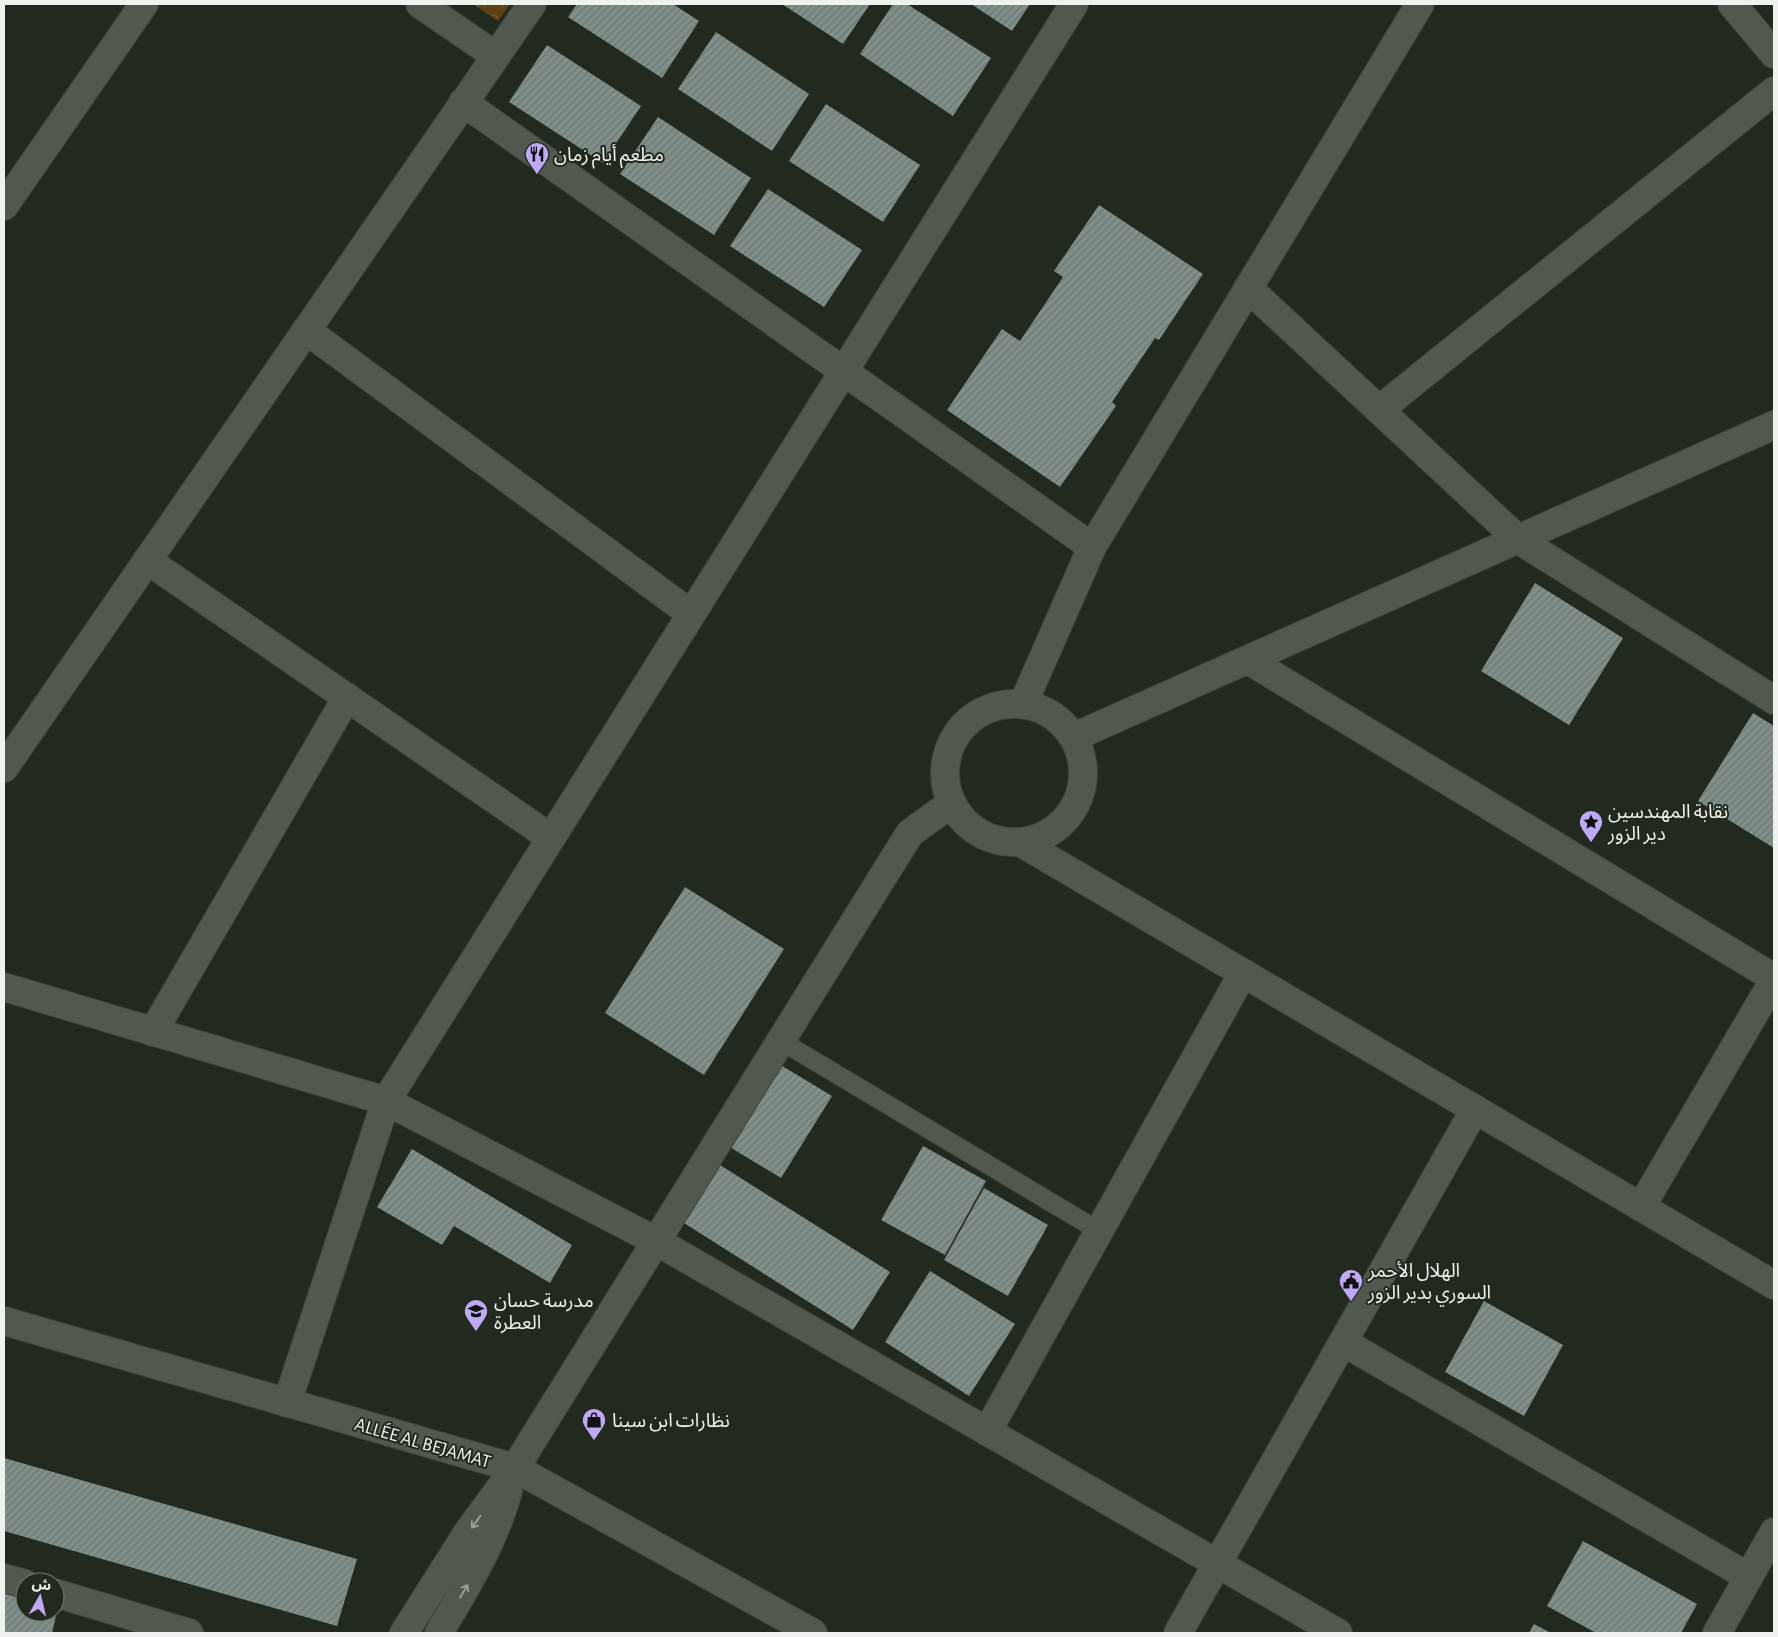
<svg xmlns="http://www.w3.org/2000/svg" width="1778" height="1637" font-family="'Alegreya Sans','Noto Sans Arabic',sans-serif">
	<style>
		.park { fill: url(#park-crowns) }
		.building { fill: url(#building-hatch) }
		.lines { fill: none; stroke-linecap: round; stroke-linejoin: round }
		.service-casing { stroke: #3d433b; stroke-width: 20 }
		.minor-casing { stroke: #3d433b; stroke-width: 30 }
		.tertiary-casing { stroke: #3d433b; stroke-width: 30 }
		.service { stroke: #51594e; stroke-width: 18 }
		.minor { stroke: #51594e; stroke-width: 28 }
		.tertiary { stroke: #51594e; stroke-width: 28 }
		.oneway { stroke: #989e96 }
		.labels { text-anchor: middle; stroke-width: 4; stroke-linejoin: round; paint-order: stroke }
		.poi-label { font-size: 19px; fill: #eef3ed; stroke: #22291f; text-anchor: start }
		.street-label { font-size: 19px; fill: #eef3ed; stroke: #22291f }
	</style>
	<defs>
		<pattern id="park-crowns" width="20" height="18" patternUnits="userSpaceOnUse" patternTransform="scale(1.25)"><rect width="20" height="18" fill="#5f4012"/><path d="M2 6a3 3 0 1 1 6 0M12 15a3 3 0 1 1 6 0" fill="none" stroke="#765c35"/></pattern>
		<pattern id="building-hatch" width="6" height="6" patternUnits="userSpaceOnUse" patternTransform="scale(1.25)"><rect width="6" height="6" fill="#808f89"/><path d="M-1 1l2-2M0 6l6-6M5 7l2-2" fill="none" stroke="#6c7672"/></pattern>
	</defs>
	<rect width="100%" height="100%" fill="#22291f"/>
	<polygon class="park" points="473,4 510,4 498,21"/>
	<g class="building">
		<polygon points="577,4 673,4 699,21 662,78 568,17"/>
		<polygon points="782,4 870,4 843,44"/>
		<polygon points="893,4 907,4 991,58 953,116 860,54"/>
		<polygon points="971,4 1030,4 1012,31"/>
		<polygon points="716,32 809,94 772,151 678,89"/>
		<polygon points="547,45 641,106 603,163 509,102"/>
		<polygon points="826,104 920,165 883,222 789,161"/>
		<polygon points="658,117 751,178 714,235 620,174"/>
		<polygon points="768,189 862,250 824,307 730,246"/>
		<polygon points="1099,205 1203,274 1159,340 1155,338 1112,402 1116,406 1060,487 947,410 1002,329 1020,341 1063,277 1054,271"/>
		<polygon points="1535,583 1623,638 1569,725 1481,671"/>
		<polygon points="1753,713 1774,726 1774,848 1698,801"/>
		<polygon points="685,887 784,949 704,1075 605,1013"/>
		<polygon points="779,1064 832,1096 781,1178 728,1146"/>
		<polygon points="923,1146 986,1181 945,1255 881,1220"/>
		<polygon points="412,1149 572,1245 550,1283 454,1226 442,1245 377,1207"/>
		<polygon points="720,1165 890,1272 853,1330 684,1223"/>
		<polygon points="984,1188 1048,1225 1008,1296 944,1260"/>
		<polygon points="930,1271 1015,1324 969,1396 885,1342"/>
		<polygon points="1484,1301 1563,1345 1524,1416 1445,1372"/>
		<polygon points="4,1458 357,1559 337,1626 4,1531"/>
		<polygon points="1583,1541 1697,1604 1681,1633 1596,1633 1547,1606"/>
		<polygon points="4,1592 25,1598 25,1612 55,1612 55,1606 58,1607 52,1633 4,1633"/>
		<polygon points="1534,1624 1551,1633 1529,1633"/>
	</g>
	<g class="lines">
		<g class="service-casing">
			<polyline id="service" points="781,1041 1099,1231"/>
		</g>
		<g class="minor-casing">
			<g id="minor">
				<polyline points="420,4 496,56"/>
				<polyline points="1732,4 1774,54"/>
				<polyline points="463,102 1092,547"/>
				<polyline points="4,206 144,4"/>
				<polyline points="1248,288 1519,540 1774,700"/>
				<polyline points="306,330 691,614"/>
				<polyline points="1379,410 1774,91"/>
				<polyline points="147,560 551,838"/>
				<polyline points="1248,660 1774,978"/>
				<polyline points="1023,704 1092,547 1420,4"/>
				<polyline points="4,768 532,4"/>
				<polyline points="1020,842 1774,1285"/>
				<polyline points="4,987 386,1101 656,1241 1338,1633"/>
				<polyline points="153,1032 347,697"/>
				<polyline points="1641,1207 1774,980"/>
				<polyline points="4,1321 515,1468 813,1633"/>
				<polyline points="1343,1342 1749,1577"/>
				<polyline points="287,1403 386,1101 1074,4"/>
				<polyline points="987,1432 1243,973"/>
				<polyline points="4,1578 25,1584"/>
				<polyline points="55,1593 189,1633"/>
				<polyline points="1178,1633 1475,1109"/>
				<polyline points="1717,1633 1774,1532"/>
			</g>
		</g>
		<g class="tertiary-casing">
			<g id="tertiary">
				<circle cx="1014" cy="773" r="69"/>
				<polyline points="1074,737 1774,425"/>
				<polyline points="404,1633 468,1532 515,1468 910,833 952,803"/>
				<path d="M439 1633C466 1587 494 1543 508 1491"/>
			</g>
		</g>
		<use href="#service" class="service"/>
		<use href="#minor" class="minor"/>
		<use href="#tertiary" class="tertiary"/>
	</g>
	<defs><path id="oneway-shaft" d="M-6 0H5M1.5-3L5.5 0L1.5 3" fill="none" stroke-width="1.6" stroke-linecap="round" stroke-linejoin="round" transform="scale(1.25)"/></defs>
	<g class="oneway">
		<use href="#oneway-shaft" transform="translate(476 1522) rotate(126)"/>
		<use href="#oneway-shaft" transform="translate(464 1591) rotate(-59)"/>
	</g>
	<defs>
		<g id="restaurant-pin" transform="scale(1.25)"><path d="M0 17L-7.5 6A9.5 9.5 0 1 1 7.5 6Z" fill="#bfa9f4" stroke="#22291f"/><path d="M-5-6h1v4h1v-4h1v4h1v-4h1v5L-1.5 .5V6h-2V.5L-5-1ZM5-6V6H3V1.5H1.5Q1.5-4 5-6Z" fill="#111"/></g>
		<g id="sight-pin" transform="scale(1.25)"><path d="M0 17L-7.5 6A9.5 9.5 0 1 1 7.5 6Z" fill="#bfa9f4" stroke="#22291f"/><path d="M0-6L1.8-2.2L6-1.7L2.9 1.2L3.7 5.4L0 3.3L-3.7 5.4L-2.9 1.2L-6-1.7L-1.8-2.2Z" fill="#111"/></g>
		<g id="civic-pin" transform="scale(1.25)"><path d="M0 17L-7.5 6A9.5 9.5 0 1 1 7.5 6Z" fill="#bfa9f4" stroke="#22291f"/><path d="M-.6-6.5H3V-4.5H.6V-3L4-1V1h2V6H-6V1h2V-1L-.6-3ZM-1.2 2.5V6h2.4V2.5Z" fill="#111"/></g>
		<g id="school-pin" transform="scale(1.25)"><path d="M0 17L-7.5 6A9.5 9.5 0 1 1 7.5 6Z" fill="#bfa9f4" stroke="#22291f"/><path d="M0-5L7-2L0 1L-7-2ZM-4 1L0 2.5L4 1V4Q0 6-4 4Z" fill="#111"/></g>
		<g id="shop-pin" transform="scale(1.25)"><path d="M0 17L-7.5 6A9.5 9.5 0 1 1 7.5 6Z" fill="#bfa9f4" stroke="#22291f"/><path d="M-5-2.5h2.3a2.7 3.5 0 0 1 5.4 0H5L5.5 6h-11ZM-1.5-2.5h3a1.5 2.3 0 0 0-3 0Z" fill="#111"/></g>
	</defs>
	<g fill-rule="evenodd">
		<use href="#restaurant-pin" x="537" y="154"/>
		<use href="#sight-pin" x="1591" y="822"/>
		<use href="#civic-pin" x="1351" y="1281"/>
		<use href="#school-pin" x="476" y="1311"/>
		<use href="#shop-pin" x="594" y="1420"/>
	</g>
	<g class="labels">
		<g class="poi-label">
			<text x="554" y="161">مطعم أيام زمان</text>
			<text x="1608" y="818">نقابة المهندسين<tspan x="1608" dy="22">دير الزور</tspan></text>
			<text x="1368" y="1277">الهلال الأحمر<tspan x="1368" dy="22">السوري بدير الزور</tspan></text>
			<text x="494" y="1307">مدرسة حسان<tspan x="494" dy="22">العطرة</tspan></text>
			<text x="612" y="1427">نظارات ابن سينا</text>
		</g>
		<g class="street-label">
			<text transform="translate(423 1442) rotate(16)" y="7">ALLÉE AL BEJAMAT</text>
		</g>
	</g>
	<rect width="1778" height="1637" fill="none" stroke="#eef3ed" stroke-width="10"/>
	<g transform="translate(40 1597) rotate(8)"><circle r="24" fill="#22291f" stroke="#747a71"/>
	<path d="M0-4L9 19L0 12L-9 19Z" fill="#bfa9f4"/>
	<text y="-8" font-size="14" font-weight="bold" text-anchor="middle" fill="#eef3ed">ش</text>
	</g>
</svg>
